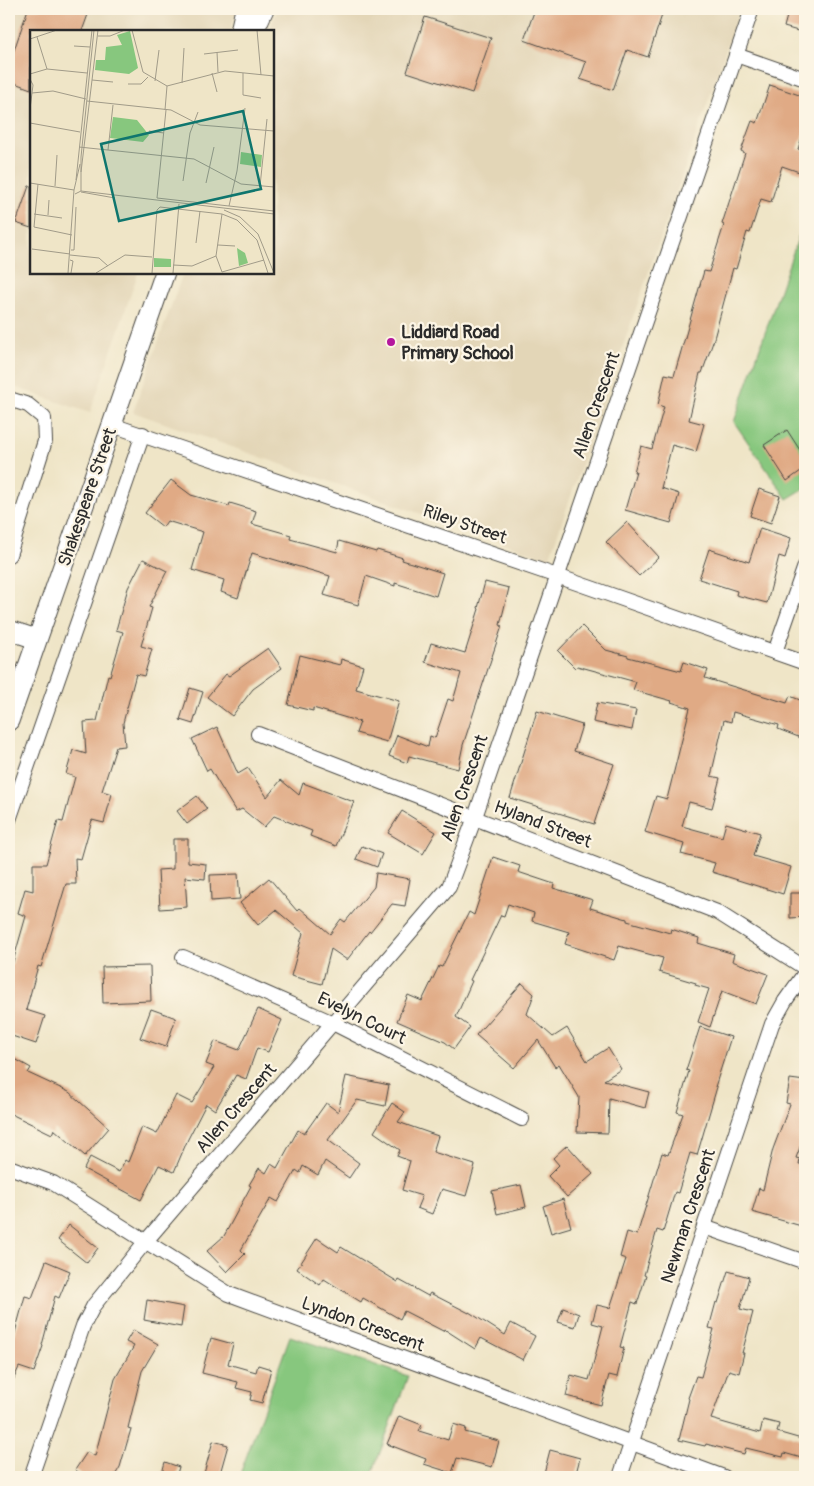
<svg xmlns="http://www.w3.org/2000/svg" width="814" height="1486" font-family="Pangolin,sans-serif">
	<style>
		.built { fill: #e3d6b7 }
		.green { fill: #87c77e; stroke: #597954 }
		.building { fill: #e0aa85 }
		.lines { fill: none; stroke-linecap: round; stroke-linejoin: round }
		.street-casing { stroke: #484742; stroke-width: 16 }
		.secondary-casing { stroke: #484742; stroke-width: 21 }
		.street { stroke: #fff; stroke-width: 14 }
		.secondary { stroke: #fff; stroke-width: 19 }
		.poi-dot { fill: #b5179e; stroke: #fcf5e5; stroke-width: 2 }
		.labels { text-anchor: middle; stroke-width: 4.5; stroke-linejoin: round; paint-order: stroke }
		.poi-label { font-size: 18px; font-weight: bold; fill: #2b2b2b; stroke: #fcf5e5; text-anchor: start }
		.street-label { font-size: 18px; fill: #2b2b2b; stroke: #fcf5e5 }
		.inset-road { fill: none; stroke: #a19b89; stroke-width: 1 }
		.view { fill: #0f766e; fill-opacity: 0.15; stroke: #0f766e; stroke-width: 2.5 }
		.inset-edge { fill: none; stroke: #2b2b2b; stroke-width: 2.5 }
	</style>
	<rect width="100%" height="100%" fill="#fcf5e5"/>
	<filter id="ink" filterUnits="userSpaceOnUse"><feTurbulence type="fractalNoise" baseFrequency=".02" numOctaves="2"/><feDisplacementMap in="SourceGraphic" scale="10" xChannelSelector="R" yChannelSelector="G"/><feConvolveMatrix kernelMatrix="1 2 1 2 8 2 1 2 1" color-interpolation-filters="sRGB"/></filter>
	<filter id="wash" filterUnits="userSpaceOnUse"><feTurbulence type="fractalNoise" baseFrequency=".0096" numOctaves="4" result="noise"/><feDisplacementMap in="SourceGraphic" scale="20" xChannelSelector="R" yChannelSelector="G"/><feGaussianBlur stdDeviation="1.12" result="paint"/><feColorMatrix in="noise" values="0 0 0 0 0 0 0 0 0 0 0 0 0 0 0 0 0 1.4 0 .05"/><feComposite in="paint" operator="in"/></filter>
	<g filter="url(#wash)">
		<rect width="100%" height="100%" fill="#efe5c7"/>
		<g class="built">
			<polygon points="9,9 238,9 230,31 31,31 31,272 138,273 90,413 9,385"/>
			<polygon points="277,9 740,9 549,559 133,412 183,273 272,272 272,31 269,31"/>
		</g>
		<g class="green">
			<polygon points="805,218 805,488 787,499 734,422"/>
			<polygon points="290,1336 408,1376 371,1477 239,1477"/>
		</g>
		<g id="blocks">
			<g class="building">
				<polygon points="28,9 90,9 82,31 31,31 31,89 9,81 9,65"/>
				<polygon points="535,9 664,9 648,57 627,50 613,90 580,79 586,62 524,40"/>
				<polygon points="789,9 805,9 805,33 784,27"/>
				<polygon points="425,17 491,38 472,93 407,72"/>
				<polygon points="770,85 805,97 805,128 798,149 805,151 805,174 782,166 771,202 761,199 750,233 747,232 736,269 733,268 713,342 702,373 700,373 689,420 704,424 696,452 672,445 661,488 679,494 671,523 625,510 636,472 634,472 641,446 652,449 664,407 658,405 665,374 674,376 704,271 709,272 724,225 722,224 745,153 741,151 752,121 757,123"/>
				<polygon points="29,186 31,186 31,228 16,223"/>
				<polygon points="787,430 805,458 805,468 787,481 764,445"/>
				<polygon points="171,480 191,495 229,506 230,503 256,511 252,524 291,535 290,539 337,552 339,541 376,552 377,550 403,558 402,560 443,573 436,596 395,583 395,586 366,576 358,605 324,595 330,576 252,553 238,598 221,592 224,580 192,570 203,532 167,521 163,527 145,513"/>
				<polygon points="759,489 780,496 771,523 750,516"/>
				<polygon points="627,522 659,557 639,576 606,542"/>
				<polygon points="760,528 791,538 785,558 779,556 767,603 736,595 737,591 699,579 709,549 749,562"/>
				<polygon points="143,559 167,571 149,607 152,608 141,646 152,649 144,676 136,674 123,723 125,746 116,747 102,791 112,794 104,823 92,820 81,859 75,858 76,884 66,884 41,967 38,966 26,1010 45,1016 36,1044 9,1035 9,964 12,965 26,916 18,913 25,889 33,891 33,864 46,864 58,821 63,822 75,777 66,774 73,750 86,754 84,722 97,721 108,675 110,676 123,632 116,630 128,588"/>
				<polygon points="485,582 509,588 500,625 502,626 463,745 458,769 409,756 407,763 389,756 397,735 428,747 430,736 435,738 448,699 453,701 461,673 425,662 431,643 465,653 479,609 478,608"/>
				<polygon points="582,626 606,650 628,656 628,657 681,671 684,662 708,670 705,678 787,703 790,696 805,702 805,728 801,738 778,729 779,725 733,712 731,722 724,720 711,776 720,778 712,808 689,802 682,826 722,837 726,823 760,833 753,856 791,867 783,894 712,872 715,863 681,854 684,844 645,832 656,796 667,799 690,708 671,702 672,701 633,690 636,682 577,666 575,668 558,651"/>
				<polygon points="268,648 282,668 253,689 232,716 207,697 226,674 229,676"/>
				<polygon points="300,655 340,665 341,659 363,666 356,689 399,701 387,742 356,733 360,722 313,708 313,711 288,705"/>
				<polygon points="190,688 203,692 193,724 180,720"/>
				<polygon points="597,703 636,710 632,730 593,722"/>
				<polygon points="537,711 582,725 574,751 614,764 594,824 510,798"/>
				<polygon points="217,727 238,774 248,768 267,797 281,780 299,795 303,783 354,802 336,846 310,836 312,831 274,816 264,827 242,809 236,812 210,769 207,771 192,739"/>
				<polygon points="197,796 207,809 187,824 177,811"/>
				<polygon points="402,811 436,832 423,854 388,833"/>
				<polygon points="173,839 188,839 188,862 206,864 205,879 185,877 187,907 160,909 158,870 173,869"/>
				<polygon points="362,846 382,854 377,867 356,859"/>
				<polygon points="493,857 520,866 518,872 554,884 553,888 593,900 590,908 627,919 627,921 670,933 671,929 699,938 698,943 734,954 732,961 768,974 756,1004 722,991 710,1027 698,1022 709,989 695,985 696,983 659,972 663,958 619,946 614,960 565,944 569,932 532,921 534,913 508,904 504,916 501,915 470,980 472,981 456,1017 470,1027 454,1049 445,1042 397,1021 408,995 422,1001 439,966 442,967 469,912 474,915"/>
				<polygon points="376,873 410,879 405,906 392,904 370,932 369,931 347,960 331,949 322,984 291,976 303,933 276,910 258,925 240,903 269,878 297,911 300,908 330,934 341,919 345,922 374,887"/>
				<polygon points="238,874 240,899 211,901 210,875"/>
				<polygon points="790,893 805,893 805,917 790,918"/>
				<polygon points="150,966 151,1001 103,1003 102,967"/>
				<polygon points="522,983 534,994 527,1014 553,1037 567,1028 587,1061 608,1048 621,1069 604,1080 649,1092 645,1108 609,1098 608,1133 577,1132 579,1097 559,1064 555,1067 538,1040 514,1068 476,1035"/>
				<polygon points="151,1009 176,1018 166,1047 140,1038"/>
				<polygon points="258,1009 282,1020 268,1052 257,1048 246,1079 236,1075 215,1110 206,1104 188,1139 174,1172 159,1165 141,1200 84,1169 90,1157 119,1172 125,1160 128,1162 142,1127 157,1134 176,1095 192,1103 214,1067 206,1064 215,1041 239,1050"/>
				<polygon points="700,1027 731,1037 715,1087 717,1087 697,1155 690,1153 678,1193 675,1192 663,1232 657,1230 644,1275 646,1276 637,1304 632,1302 620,1347 624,1348 617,1377 609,1375 601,1405 566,1396 571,1375 589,1380 603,1326 592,1323 597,1305 610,1308 626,1259 620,1257 627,1232 637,1235 662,1153 668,1155 683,1114 677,1112 689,1071 686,1070"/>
				<polygon points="15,1059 31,1068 28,1073 69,1092 109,1128 85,1156 54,1129 52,1134 9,1113 9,1071"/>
				<polygon points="346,1076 389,1085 385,1106 357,1100 328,1140 359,1163 349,1178 325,1161 318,1175 303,1166 300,1173 296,1170 278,1202 271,1198 241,1250 245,1254 227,1272 207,1251 224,1236 251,1186 249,1185 259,1168 266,1173 271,1164 277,1168 298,1130 304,1134 326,1103 338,1112"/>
				<polygon points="790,1079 805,1081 805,1134 796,1158 800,1159 799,1164 805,1164 805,1227 752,1212 759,1188 763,1190 773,1149 790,1104 786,1103"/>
				<polygon points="392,1103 405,1112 398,1122 438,1136 433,1152 475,1165 466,1196 442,1189 432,1214 417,1208 422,1196 402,1190 410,1161 397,1156 400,1150 374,1132"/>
				<polygon points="567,1145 593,1174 567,1197 548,1176 559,1165 553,1158"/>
				<polygon points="521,1185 526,1207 497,1214 492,1191"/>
				<polygon points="563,1199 571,1227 551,1233 543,1206"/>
				<polygon points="69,1225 98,1248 87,1263 58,1240"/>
				<polygon points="317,1238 338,1252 341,1247 398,1282 399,1280 428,1296 430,1293 469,1313 469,1312 505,1335 511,1323 535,1336 523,1360 481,1338 475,1349 444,1329 443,1331 404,1311 400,1319 363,1298 361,1302 324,1279 320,1285 297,1269"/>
				<polygon points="46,1261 70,1271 59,1298 55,1296 42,1345 43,1346 34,1372 19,1367 9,1390 9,1334 14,1336 25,1296 32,1298"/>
				<polygon points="728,1271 749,1277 740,1309 753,1312 742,1353 744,1353 739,1373 729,1370 711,1419 760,1433 763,1420 779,1424 777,1432 805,1440 805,1459 784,1453 783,1457 746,1448 744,1454 706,1444 705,1446 679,1440 689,1399 688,1398 696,1376 701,1377 714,1329 709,1328 716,1302 718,1303"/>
				<polygon points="147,1300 184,1307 181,1327 144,1320"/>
				<polygon points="563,1308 579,1314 575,1327 558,1322"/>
				<polygon points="133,1330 158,1344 142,1371 128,1428 131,1429 120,1467 114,1477 86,1477 75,1470 87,1452 95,1456 115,1379 134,1346 126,1342"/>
				<polygon points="211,1338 233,1344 228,1364 256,1372 258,1365 271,1369 262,1403 250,1400 252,1392 236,1388 238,1382 202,1373"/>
				<polygon points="399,1416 422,1425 419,1431 448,1440 453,1424 466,1428 465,1432 499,1441 492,1467 457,1458 452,1473 424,1464 426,1459 387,1444"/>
				<polygon points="213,1441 228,1445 219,1477 203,1477"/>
				<polygon points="550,1450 580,1458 575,1477 543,1477"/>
				<polygon points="165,1462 179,1467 176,1477 161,1477"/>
			</g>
		</g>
	</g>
	<g filter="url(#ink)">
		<use href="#blocks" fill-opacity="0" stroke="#484742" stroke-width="1"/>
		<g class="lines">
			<g class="street-casing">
				<g id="street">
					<polyline points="736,55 805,79"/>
					<polyline points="9,399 28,405 44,418 45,441 9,555"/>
					<polyline points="112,425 557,576 805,663"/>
					<polyline points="775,652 805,566"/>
					<polyline points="258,734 717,912 805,968"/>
					<polyline points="9,820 143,434"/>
					<polyline points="183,957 333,1023 522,1119"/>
					<polyline points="9,1167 53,1183 229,1294 724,1477"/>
					<polyline points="704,1227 805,1262"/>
					<polyline points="31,1477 83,1326 94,1305 146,1241 449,887 475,817 752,9"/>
					<polyline points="620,1477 772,1024 785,1001 805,973"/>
				</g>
			</g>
			<g class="secondary-casing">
				<g id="secondary">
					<polyline points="240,31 245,9"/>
					<polyline points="254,31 264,9"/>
					<polyline points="9,630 36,639"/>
					<polyline points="9,721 165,272"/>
				</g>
			</g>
			<use href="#street" class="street"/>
			<use href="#secondary" class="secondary"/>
		</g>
	</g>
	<circle class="poi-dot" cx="391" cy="342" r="5"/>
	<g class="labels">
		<g class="poi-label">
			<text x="401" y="338">Liddiard Road<tspan x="401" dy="21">Primary School</tspan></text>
		</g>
		<g class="street-label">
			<text transform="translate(596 405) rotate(-71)" y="6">Allen Crescent</text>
			<text transform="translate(87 497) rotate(-71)" y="6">Shakespeare Street</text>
			<text transform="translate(465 524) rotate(19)" y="6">Riley Street</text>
			<text transform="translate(464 788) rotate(-71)" y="6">Allen Crescent</text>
			<text transform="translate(543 824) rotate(21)" y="6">Hyland Street</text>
			<text transform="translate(362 1018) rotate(26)" y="6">Evelyn Court</text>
			<text transform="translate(236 1108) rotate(-49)" y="6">Allen Crescent</text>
			<text transform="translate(688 1216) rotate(-72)" y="6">Newman Crescent</text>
			<text transform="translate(363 1324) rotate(20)" y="6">Lyndon Crescent</text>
		</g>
	</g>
	<g transform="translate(30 30)">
		<rect width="244" height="244" fill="#efe5c7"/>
		<path d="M100 1 108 38 99 44 65 40 66 30H75L76 17 92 15 87 5ZM83 87 107 90 119 105 113 112 80 108ZM211 122 232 125 231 137 210 134ZM207 218 215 223 218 233 209 236ZM124 228 141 229V237H124Z" fill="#87c77e"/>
		<path class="inset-road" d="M102 0 113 42 137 56 195 41 244 46M227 0 231 45M68 6H80L95 0M7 7 17 39M0 9 27 0M44 16 60 17M187 22 188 42M174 24 208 20M182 43 187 62M213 43V65L231 68M0 44 17 39 57 43M0 49 3 55 0 79M62 50 83 52M125 51 129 20M152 53 154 18M98 54H111L118 47M2 63 23 61 56 69M57 71 141 80 170 95 244 101M135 80 137 56M0 93 50 102M119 101 134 103M49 117 164 129 211 154 244 157M78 120 83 75M51 142 68 0M46 150 62 0M153 151 160 103 168 82M0 153 44 160M176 153 184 117M8 154 4 197 42 205M25 156 27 125M230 156 237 89M44 160 50 134M51 161 244 184M51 162 85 168M45 164 51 161V127L64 0M127 168 244 181M127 168 136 80M199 176 207 141 215 78M194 180 210 187 228 204 244 243M4 184 32 188M192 184 186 226 192 242 234 230M18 185 19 170M166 213 170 181M188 215 205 216M2 219 40 224M41 220H44L46 177M40 225 69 228 78 236M40 230 43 231 41 243M143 235 162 236 186 226M38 243 44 160M66 243 95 225 122 227M122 243 127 180 130 177 192 184 207 190 227 210 238 243M143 243 149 174"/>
		<path class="view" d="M213 81 231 159 89 191 71 114Z"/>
		<rect width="244" height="244" class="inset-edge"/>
	</g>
	<rect width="814" height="1486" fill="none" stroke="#fcf5e5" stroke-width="30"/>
</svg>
